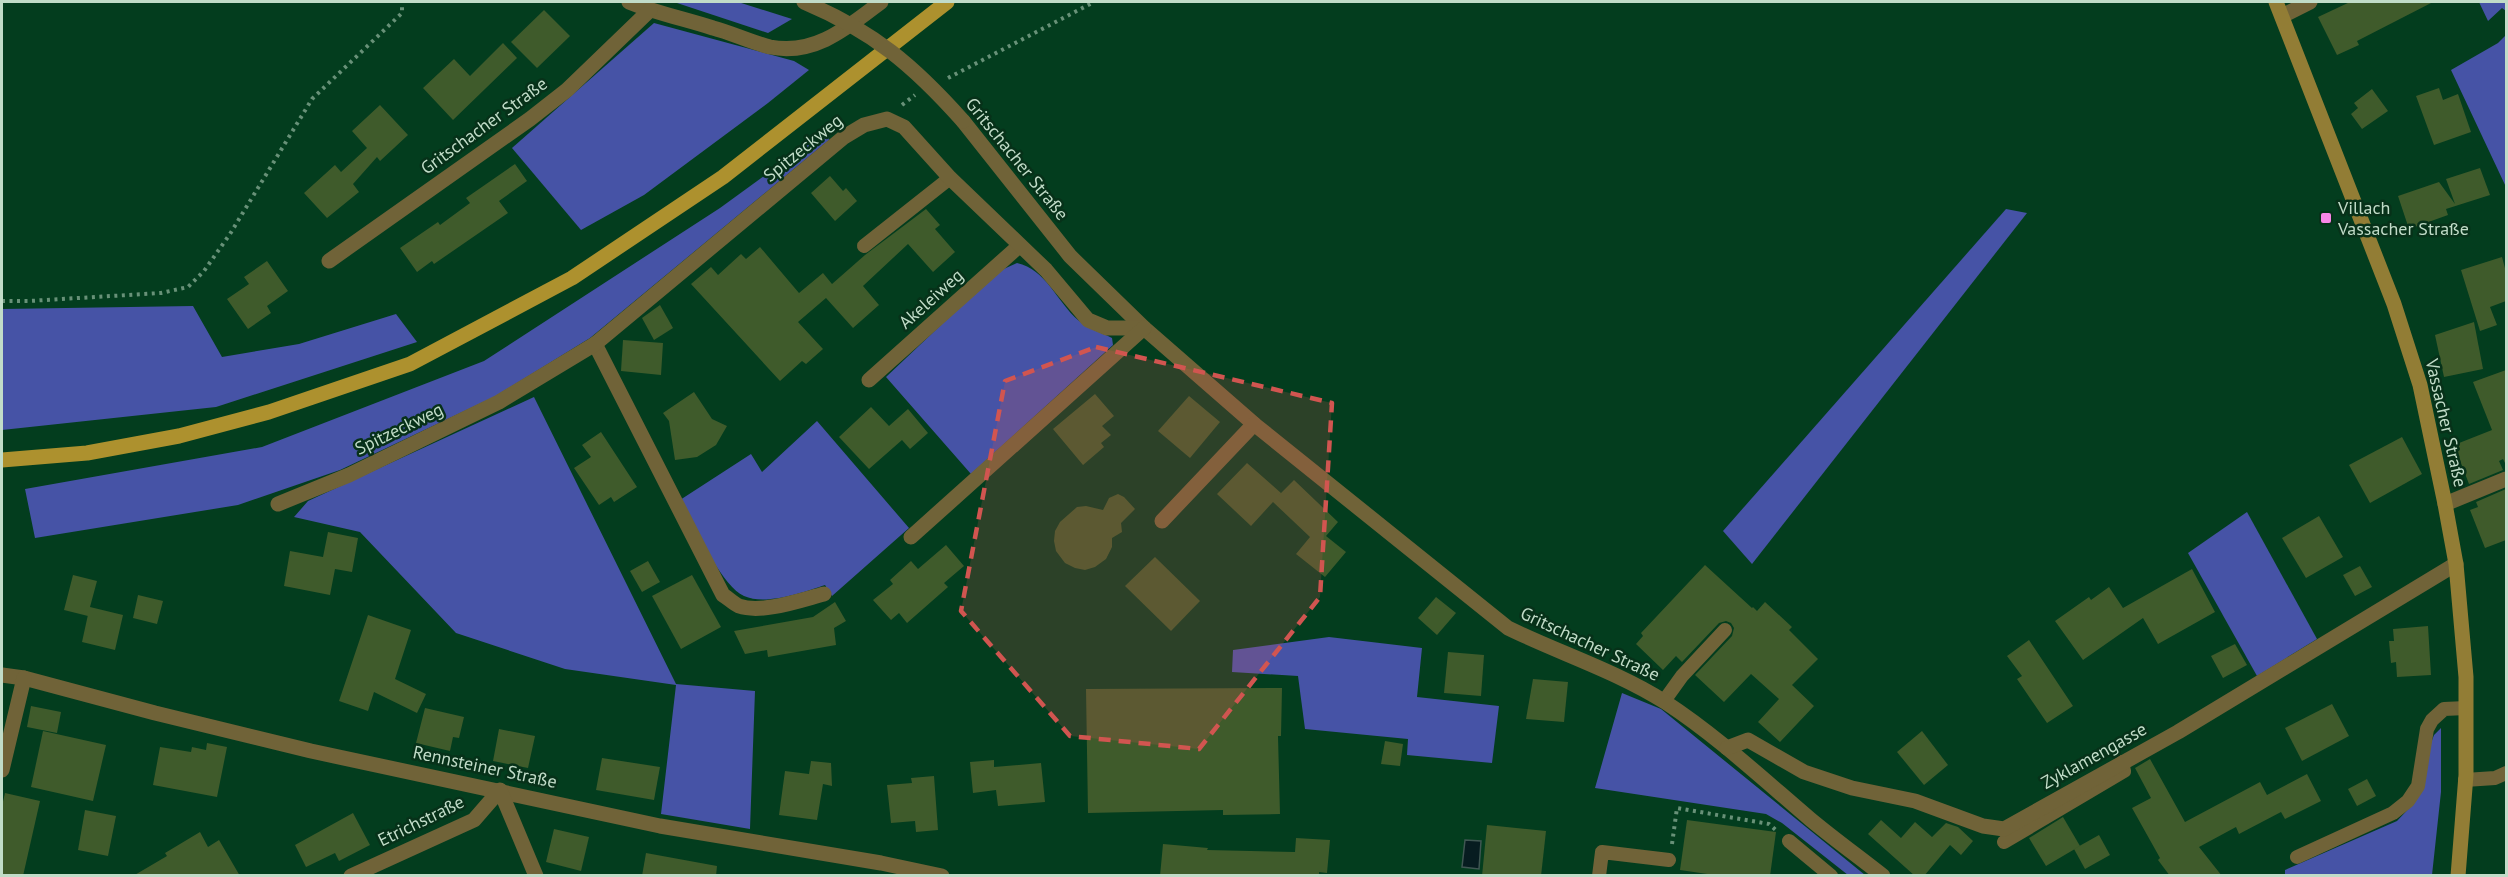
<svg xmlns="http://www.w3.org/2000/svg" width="2508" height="877" font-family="'PT Sans',sans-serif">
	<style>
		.green { fill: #4653a6 }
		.water { fill: #071c20; stroke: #3f5652; stroke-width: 1.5 }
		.building { fill: #3f5b2b }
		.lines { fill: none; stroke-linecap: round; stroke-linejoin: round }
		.path { stroke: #689178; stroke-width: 4; stroke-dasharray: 3 4.5; stroke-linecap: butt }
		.lane { stroke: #706338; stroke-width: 14 }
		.street { stroke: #706338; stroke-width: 15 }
		.secondary { stroke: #927d35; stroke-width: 15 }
		.primary { stroke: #ad912e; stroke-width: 15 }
		.street-bridge { stroke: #706338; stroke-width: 15 }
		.marked { fill: #d15550; fill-opacity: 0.2; stroke: #d15550; stroke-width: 4.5; stroke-dasharray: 12 8; stroke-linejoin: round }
		.poi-dot { fill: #f987e8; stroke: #073119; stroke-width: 2 }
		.labels { text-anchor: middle; stroke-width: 5; stroke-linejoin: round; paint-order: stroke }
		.street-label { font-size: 18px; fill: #c1dcc8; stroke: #073119 }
		.poi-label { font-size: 18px; fill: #c1dcc8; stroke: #073119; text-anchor: start }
	</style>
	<rect width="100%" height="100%" fill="#033d1e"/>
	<g class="green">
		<polygon points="674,2 738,2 792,19 768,33"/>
		<polygon points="2479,2 2506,2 2506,11 2502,8 2488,21"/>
		<polygon points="654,23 794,61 809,70 768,103 644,195 581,230 512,148"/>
		<polygon points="2506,35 2506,187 2451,70 2498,43"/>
		<polygon points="826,131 829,140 590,338 494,397 340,470 238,505 35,538 25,489 262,447 484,361 720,208"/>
		<polygon points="2006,209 2027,213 1752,564 1723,531"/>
		<path d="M1017 263C1046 269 1057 302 1078 320 1088 329 1100 332 1112 338L1113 345 971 474 886 377 997 272Z"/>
		<polygon points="193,306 222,357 299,344 396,314 417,342 216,407 2,430 2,309"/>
		<polygon points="534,397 676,684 755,691 750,829 661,814 676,685 565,669 456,633 360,532 294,517 308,501"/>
		<path d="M817 421 909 528 832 596 825 585C804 592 766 606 744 596 721 586 693 523 680 500L751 454 762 472Z"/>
		<polygon points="2247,512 2317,639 2257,676 2188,553"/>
		<polygon points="1329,637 1422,648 1417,697 1499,706 1492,763 1407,755 1408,739 1305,729 1298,676 1232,672 1233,650"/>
		<polygon points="1622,693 1661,709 1865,875 1848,875 1782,823 1766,814 1595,788"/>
		<polygon points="2441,728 2441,792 2432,875 2285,876 2285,870 2397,821 2415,802 2428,751 2434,735"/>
	</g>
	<polygon class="water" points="1465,840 1481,841 1479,869 1462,867"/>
	<g class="building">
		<polygon points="2350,2 2433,2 2357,41 2359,45 2337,55 2318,17"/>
		<polygon points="544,10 570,36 537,68 511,42"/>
		<polygon points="503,43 517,58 453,120 423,88 454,59 470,76"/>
		<polygon points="2439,88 2443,100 2458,94 2471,132 2434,145 2416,96"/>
		<polygon points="2372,89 2388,111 2362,129 2351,114 2358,108 2354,103"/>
		<polygon points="380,105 408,135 380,161 377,157 353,184 359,192 327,218 304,193 335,165 341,172 367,148 352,131"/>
		<polygon points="515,164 527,181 499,201 508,213 434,264 432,261 417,272 400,248 438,222 440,225 470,203 466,198"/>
		<polygon points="2480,168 2490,195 2446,209 2448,215 2409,229 2398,196 2439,182 2455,204 2446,179"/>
		<polygon points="830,176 843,191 846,188 857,201 835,221 811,193"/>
		<polygon points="926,209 940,225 935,229 955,252 933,272 908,244 863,286 879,305 853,328 826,298 798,322 823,349 806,364 802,361 780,381 691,284 711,267 718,275 741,254 746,259 760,247 799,293 823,273 832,284 865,255"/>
		<polygon points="2502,257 2506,272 2506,301 2490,307 2497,325 2480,331 2461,270"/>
		<polygon points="267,261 288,291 267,306 271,313 248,329 227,299 249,284 244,277"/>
		<polygon points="660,305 673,328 654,340 642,318"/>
		<polygon points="2474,322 2483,369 2444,377 2435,335"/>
		<polygon points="623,340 663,343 661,375 621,371"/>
		<polygon points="2506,370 2506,465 2503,459 2499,461 2503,470 2469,484 2454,445 2492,430 2473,382"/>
		<polygon points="694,392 712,419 727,426 716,445 697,457 675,460 669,421 663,413"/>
		<polygon points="1095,394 1114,416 1102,426 1111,435 1101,443 1104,447 1083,465 1053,429"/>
		<polygon points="1189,396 1220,422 1190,458 1158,431"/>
		<polygon points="871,407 889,426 908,409 928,433 910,449 902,440 869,469 839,437"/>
		<polygon points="601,432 637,487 614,502 611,497 599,505 574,468 591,457 582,445"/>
		<polygon points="2402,437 2422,474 2370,503 2349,465"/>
		<polygon points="1247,463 1281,493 1279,495 1294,480 1338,522 1326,536 1346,552 1325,577 1296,554 1310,537 1273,502 1251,526 1217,494"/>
		<polygon points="2506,489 2506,540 2485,548 2470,510 2478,507 2476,502"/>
		<polygon points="1118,494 1124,497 1135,509 1121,523 1122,532 1112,538 1112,547 1106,559 1095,567 1085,570 1075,568 1065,563 1056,551 1054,541 1055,531 1060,522 1077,507 1086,506 1103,510 1109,498"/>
		<polygon points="2319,516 2343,557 2306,578 2282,538"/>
		<polygon points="328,532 358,538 352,572 335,569 330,595 284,586 290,551 323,557"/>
		<polygon points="946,545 964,566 944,583 948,587 907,623 899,613 891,620 873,600 893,584 890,580 911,561 918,569"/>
		<polygon points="1155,557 1200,601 1171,631 1125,586"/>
		<polygon points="648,561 660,582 642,592 630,571"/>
		<polygon points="1705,565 1752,608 1753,607 1757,611 1765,602 1792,627 1789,630 1818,659 1792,685 1814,706 1780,742 1758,722 1779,699 1751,674 1724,702 1695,675 1732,636 1734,628 1731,623 1726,621 1719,623 1682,662 1676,656 1663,670 1636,644 1643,636 1641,633"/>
		<polygon points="2360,566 2372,587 2355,596 2343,575"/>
		<polygon points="2192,569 2215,612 2158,644 2143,618 2083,660 2055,621 2089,597 2091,600 2109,587 2123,608"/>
		<polygon points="73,575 97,581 90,607 123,615 115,650 82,642 89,610 88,616 64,610"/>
		<polygon points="692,575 721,627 681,649 652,596"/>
		<polygon points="138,595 163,601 157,624 133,618"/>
		<polygon points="1436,597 1456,613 1437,635 1418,618"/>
		<polygon points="835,602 846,621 834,628 836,645 768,657 767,650 745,654 734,631 813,617"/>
		<polygon points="368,615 411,630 395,679 426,694 417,713 374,692 368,711 339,701"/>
		<polygon points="2428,626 2431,675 2397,677 2396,662 2391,663 2389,641 2394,641 2393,629"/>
		<polygon points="2029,640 2073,706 2047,723 2017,679 2022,676 2007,656"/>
		<polygon points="2235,644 2247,665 2223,678 2211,656"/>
		<polygon points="1448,652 1484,655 1481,696 1444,693"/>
		<polygon points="1533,679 1568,682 1564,722 1526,719"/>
		<polygon points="1282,688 1281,736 1278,736 1280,814 1223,815 1223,810 1088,813 1086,689"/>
		<polygon points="2332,704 2349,736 2302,761 2285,728"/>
		<polygon points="31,706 61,712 57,733 27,727"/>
		<polygon points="425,708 464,717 459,738 453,737 450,751 416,743"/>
		<polygon points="499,729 535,736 528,768 493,761"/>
		<polygon points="43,731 106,745 93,801 31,787"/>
		<polygon points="1922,731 1948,765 1924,785 1897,752"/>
		<polygon points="1385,741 1403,744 1400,766 1381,764"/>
		<polygon points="207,743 227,747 217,797 153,785 160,747 191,752 192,747 206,750"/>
		<polygon points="602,758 660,767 654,800 596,790"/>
		<polygon points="2150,759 2185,822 2260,782 2267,795 2307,774 2321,801 2285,819 2281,812 2239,834 2236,827 2199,847 2222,876 2170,876 2158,860 2160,858 2132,808 2151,798 2135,768"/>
		<polygon points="994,760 994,767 1041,763 1045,802 998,806 996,790 973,793 970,762"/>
		<polygon points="811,761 831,763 832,786 823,784 817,820 779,815 785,771 809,774"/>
		<polygon points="934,776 938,830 916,832 915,821 891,823 887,785 912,783 911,778"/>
		<polygon points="2367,779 2376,796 2357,806 2348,789"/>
		<polygon points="5,793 40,801 23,876 2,876 2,806"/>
		<polygon points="85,810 116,816 108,856 78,850"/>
		<polygon points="353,813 370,845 339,861 335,853 306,867 295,845"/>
		<polygon points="2063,817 2080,846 2046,866 2029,838"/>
		<polygon points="1687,820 1776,832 1770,876 1721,876 1680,870"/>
		<polygon points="1881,820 1901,838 1915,822 1932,837 1946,823 1958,827 1973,841 1961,855 1950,845 1924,876 1915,876 1868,834"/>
		<polygon points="1487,825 1546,831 1541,876 1482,876"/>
		<polygon points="554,829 589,837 581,871 546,862"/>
		<polygon points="200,832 208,847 219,840 240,876 133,876 167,856 165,853"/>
		<polygon points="2099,835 2110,855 2085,869 2074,849"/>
		<polygon points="1296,838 1330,840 1327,873 1319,872 1319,876 1160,876 1163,844 1208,848 1207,850 1295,852"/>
		<polygon points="646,853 717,866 716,876 642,876"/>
	</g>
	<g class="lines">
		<g class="path">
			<polyline points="948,78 1094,2"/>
			<polyline points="902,105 915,95"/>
			<polyline points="2,301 29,301 161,293 188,287 204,271 230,234 312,99 402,13 402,2"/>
			<polyline points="1672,844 1677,808 1769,824 1777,831"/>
		</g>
		<g class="lane">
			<polyline points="864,246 950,178"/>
			<polyline points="1664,701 1682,676 1725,630"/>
			<polyline points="2465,780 2495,778 2506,773"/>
			<polyline points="1789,841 1831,876"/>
			<polyline points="2004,842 2124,771 2122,762"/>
			<polyline points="2297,857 2393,813 2408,801 2418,786 2427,729 2432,720 2444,709 2466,708"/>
			<polyline points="1599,876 1602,852 1669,860"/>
		</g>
		<g class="street">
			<path d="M629 2C656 13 685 19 713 28 732 33 750 42 770 47 815 56 848 27 881 2"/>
			<polyline points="2282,16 2310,2"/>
			<path d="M963 121 1070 256 1144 328 1254 424 1508 628C1559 653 1616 671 1665 702 1717 736 1763 779 1810 819 1834 839 1859 857 1883 876"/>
			<polyline points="329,261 530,119 567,90 650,10"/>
			<path d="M595 344 723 595C728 598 734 604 739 606 762 614 801 600 824 594"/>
			<polyline points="869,380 1019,246"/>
			<polyline points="278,504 349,475 499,402 595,344 844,137 864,125 887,119 904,127 950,178 1046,270 1088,320 1107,328 1144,328"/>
			<polyline points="2445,504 2506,479"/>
			<polyline points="1162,521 1254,424"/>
			<polyline points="911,537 1144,328"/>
			<polyline points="2,675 24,678 155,713 311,751 660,826 881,863 942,876"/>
			<polyline points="1727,748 1748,740 1804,772 1852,788 1915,801 1983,826 2004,829 2178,732 2456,564"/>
			<polyline points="2,770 24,678"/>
			<polyline points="351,876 474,820 500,790 536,876"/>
		</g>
		<polyline class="secondary" points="2276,2 2394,304 2420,385 2445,504 2456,564 2466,677 2466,775 2458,876"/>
		<polyline class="primary" points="2,460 87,453 179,436 269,412 410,364 572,278 723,177 947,2"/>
		<path class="street-bridge" d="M804 2C873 31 914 66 963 121"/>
	</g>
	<path class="marked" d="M1096 347 1332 403 1320 597 1199 749 1070 736 961 611 1005 381Z"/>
	<rect class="poi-dot" x="2320" y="212" width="12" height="12" rx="3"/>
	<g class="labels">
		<g class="street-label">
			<text transform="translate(484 126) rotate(-36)" y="6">Gritschacher Straße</text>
			<text transform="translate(803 148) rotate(-39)" y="6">Spitzeckweg</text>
			<text transform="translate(1017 159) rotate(51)" y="6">Gritschacher Straße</text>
			<text transform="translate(931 299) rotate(-42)" y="6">Akeleiweg</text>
			<text transform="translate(2446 423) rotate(77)" y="6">Vassacher Straße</text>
			<text transform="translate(399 429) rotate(-26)" y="6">Spitzeckweg</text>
			<text transform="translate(1590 644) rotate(25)" y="6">Gritschacher Straße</text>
			<text transform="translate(2094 756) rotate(-29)" y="6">Zyklamengasse</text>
			<text transform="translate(485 767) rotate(12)" y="6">Rennsteiner Straße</text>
			<text transform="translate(421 821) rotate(-26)" y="6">Etrichstraße</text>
		</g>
		<g class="poi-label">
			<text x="2338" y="214">Villach<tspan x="2338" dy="21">Vassacher Straße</tspan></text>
		</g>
	</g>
	<rect width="2508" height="877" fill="none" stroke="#c1dcc8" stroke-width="6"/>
</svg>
